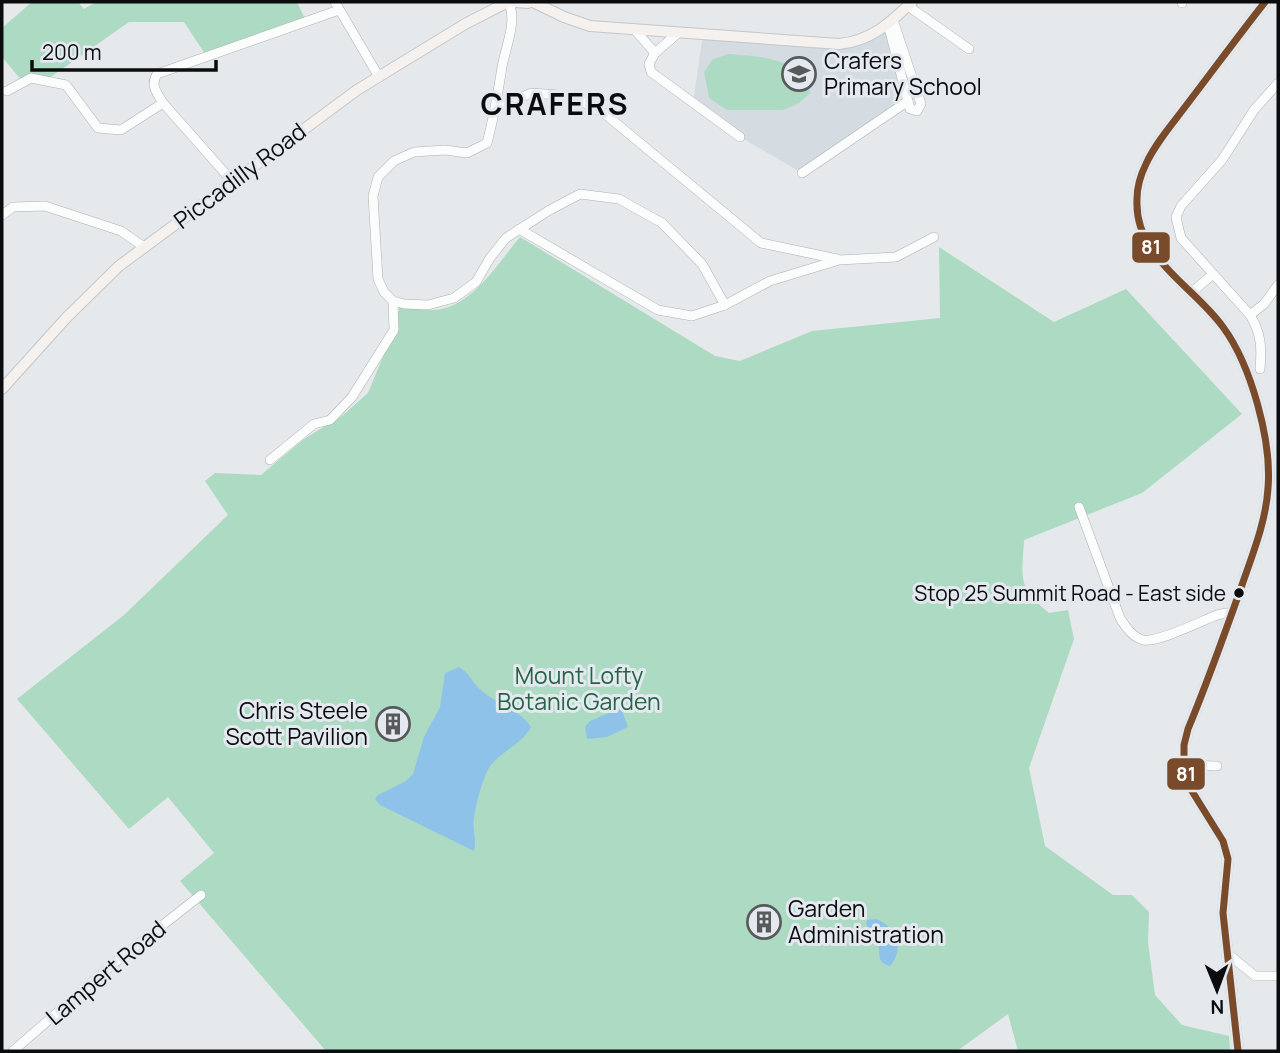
<svg xmlns="http://www.w3.org/2000/svg" width="1280" height="1053" font-family="Manrope,sans-serif">
	<style>
		.built { fill: #d4dbe1 }
		.green { fill: #acdac2 }
		.water { fill: #8ec2e9 }
		.lines { fill: none; stroke-linecap: round; stroke-linejoin: round }
		.minor-casing { stroke: #adb0b2; stroke-width: 10 }
		.major-casing { stroke: #c5c6c8; stroke-width: 12 }
		.minor { stroke: #fbfcfc; stroke-width: 9 }
		.major { stroke: #f4f1ef; stroke-width: 10 }
		.bus-1-casing { stroke: #e3e9ee; stroke-width: 12 }
		.bus-1 { stroke: #7a4b2a; stroke-width: 7 }
		.bus-dot { fill: #0a0c0e; stroke: #e3e9ee; stroke-width: 2.5 }
		.labels { text-anchor: middle; stroke-width: 6; stroke-linejoin: round; paint-order: stroke }
		.bus-label { font-size: 21px; fill: #0a0c0e; stroke: #e3e9ee; text-anchor: end }
		.poi-label { font-size: 23px; fill: #0a0c0e; stroke: #e3e9ee; text-anchor: start }
		.street-label { font-size: 23px; fill: #0a0c0e; stroke: #e3e9ee }
		.park-label { font-size: 23px; fill: #256445; stroke: #e3e9ee }
		.district-label { font-size: 30px; font-weight: bold; letter-spacing: 2px; fill: #0a0c0e; stroke: #e3e9ee }
		.line-badge { stroke: #e3e9ee; stroke-width: 2.5 }
		.badge-label { font-size: 19px; text-anchor: middle; font-weight: bold; fill: #fff }
	</style>
	<rect width="100%" height="100%" fill="#e6e9eb"/>
	<polygon class="built" points="888,24 908,101 802,173 740,137 693,103 703,34 839,44"/>
	<g class="green">
		<polygon points="32,2 78,2 84,9 96,2 297,2 306,21 207,57 184,22 129,22 45,81 23,82 2,57 2,28"/>
		<path d="M728 54C756 56 806 58 810 93L799 103 783 110H727L709 98 704 72 712 60Z"/>
		<path d="M520 237 715 356 740 361 812 331 940 318 939 247 1054 322 1126 289 1242 414 1142 493 1024 540C1022 579 1017 586 1049 613L1068 610 1074 639 1029 768 1045 846 1113 895H1132L1149 912 1148 942 1155 995 1182 1025 1229 1036 1230 1051H1018L1008 1014 957 1051H326L180 881 214 853 168 797 129 829 17 699 124 615 228 515 205 481 215 473 261 475 304 439 342 416 368 393 394 330 400 305C410 307 422 310 433 310 471 309 498 263 520 237Z"/>
	</g>
	<g class="water">
		<path d="M459 667C469 672 473 684 482 691 497 704 520 710 531 727 523 743 502 751 491 765 484 773 475 807 474 818 472 829 477 839 474 851L380 805 375 799 378 795 406 781 413 774 424 737 440 707 445 673Z"/>
		<polygon points="621,708 628,727 607,737 587,739 585,727 590,721"/>
		<path d="M876 919C897 927 905 950 890 966 876 962 881 955 878 944 876 937 870 930 866 924L867 920Z"/>
	</g>
	<g class="lines">
		<g class="minor-casing">
			<g id="minor">
				<polyline points="335,2 379,77"/>
				<path d="M509 2C517 23 506 45 502 67 498 93 494 117 487 143L467 153 445 150 414 152 394 161 378 177 373 196 378 279 384 292 393 301 404 304 428 305 454 298 476 282 490 258 506 238 548 211 580 194 619 199 662 223 702 264 725 305"/>
				<polyline points="1182,3 1182,2"/>
				<polyline points="908,6 969,49"/>
				<polyline points="888,24 910,109 917,111 921,104 893,20"/>
				<polyline points="634,29 655,53"/>
				<polyline points="678,33 655,53 649,64 651,72 740,137"/>
				<polyline points="7,91 31,78 66,85 98,128 121,130 163,103"/>
				<polyline points="496,109 531,93 572,96 605,114 761,243 837,259"/>
				<polyline points="802,173 908,101"/>
				<path d="M232 181 163 103C157 93 150 85 157 74L339 10"/>
				<polyline points="2,215 13,207 45,206 121,231 144,247"/>
				<polyline points="519,229 658,310 692,316 725,305 770,281 839,260 896,257 934,237"/>
				<polyline points="1192,292 1212,275"/>
				<polyline points="1250,315 1264,304 1278,285"/>
				<path d="M1260 369C1262 347 1261 333 1250 315L1181 238 1176 217 1181 206 1222 160 1254 110 1278 83"/>
				<polyline points="270,460 314,424 330,420 352,397 394,330 393,301"/>
				<path d="M1079 507 1120 618C1126 627 1132 637 1143 640 1158 643 1201 621 1217 615L1226 613 1232 615"/>
				<polyline points="1184,765 1217,766"/>
				<polyline points="1227,953 1255,976 1278,976"/>
				<polyline points="13,1051 113,964 201,895"/>
			</g>
		</g>
		<g class="major-casing">
			<g id="major">
				<polyline points="516,2 528,3"/>
				<path d="M535 3 564 17 590 26 839 44C871 41 890 23 912 2"/>
				<polyline points="2,389 67,317 119,266 357,90 465,24 508,2"/>
				<path d="M1238 1051 1223 913 1228 859 1223 841 1190 788 1184 765V745L1188 729C1208 681 1225 633 1242 585 1253 553 1266 521 1268 488 1272 441 1251 365 1223 327 1193 285 1134 258 1137 199 1137 187 1141 174 1146 164 1156 142 1174 122 1188 103 1214 69 1239 35 1265 2"/>
			</g>
		</g>
		<use href="#minor" class="minor"/>
		<use href="#major" class="major"/>
		<g class="bus-1-casing">
			<path id="bus-1" d="M1238 1051 1223 913 1228 859 1223 841 1190 788 1184 765V745L1188 729C1208 681 1225 633 1242 585 1253 553 1266 521 1268 488 1272 441 1251 365 1223 327 1193 285 1134 258 1137 199 1137 187 1141 174 1146 164 1156 142 1174 122 1188 103 1214 69 1239 35 1265 2"/>
		</g>
		<use href="#bus-1" class="bus-1"/>
	</g>
	<defs>
		<g id="school-ring" transform="scale(1.75)"><circle r="9.5" fill="#e3e9ee" stroke="#57595b" stroke-width="1.5"/><path d="M0-5L7-2L0 1L-7-2ZM-4 1L0 2.5L4 1V4Q0 6-4 4Z" fill="#57595b"/></g>
		<g id="building-ring" transform="scale(1.75)"><circle r="9.5" fill="#e3e9ee" stroke="#57595b" stroke-width="1.5"/><path d="M-4-6H4V6H1V3H-1V6H-4ZM-2.5-4.3h1.7v1.8h-1.7ZM.8-4.3h1.7v1.8H.8ZM-2.5-1h1.7V.8h-1.7ZM.8-1h1.7V.8H.8Z" fill="#57595b"/></g>
	</defs>
	<g fill-rule="evenodd">
		<use href="#school-ring" x="799" y="74"/>
		<use href="#building-ring" x="393" y="724"/>
		<use href="#building-ring" x="764" y="922"/>
	</g>
	<circle class="bus-dot" cx="1239" cy="593" r="6"/>
	<g class="labels">
		<g class="bus-label">
			<text x="1226" y="601">Stop 25 Summit Road - East side</text>
		</g>
		<g class="poi-label">
			<text x="824" y="69">Crafers<tspan x="824" dy="26">Primary School</tspan></text>
			<text x="368" y="719" text-anchor="end">Chris Steele<tspan x="368" dy="26">Scott Pavilion</tspan></text>
			<text x="788" y="917">Garden<tspan x="788" dy="26">Administration</tspan></text>
		</g>
		<g class="street-label">
			<text transform="translate(240 176) rotate(-37)" y="8">Piccadilly Road</text>
			<text transform="translate(106 973) rotate(-40)" y="8">Lampert Road</text>
		</g>
		<g class="park-label">
			<text x="579" y="684">Mount Lofty<tspan x="579" dy="26">Botanic Garden</tspan></text>
		</g>
		<g class="district-label">
			<text x="555" y="115">CRAFERS</text>
		</g>
	</g>
	<g class="line-badge">
		<rect x="1131" y="231" width="40" height="33" rx="7" fill="#7a4b2a"/>
		<rect x="1166" y="757" width="40" height="34" rx="7" fill="#7a4b2a"/>
	</g>
	<g class="badge-label">
		<text x="1151" y="254">81</text>
		<text x="1186" y="781">81</text>
	</g>
	<rect width="1280" height="1053" fill="none" stroke="#0a0c0e" stroke-width="7"/>
	<g transform="translate(1217 990) rotate(179)" stroke="#e3e9ee" stroke-width="5" paint-order="stroke">
	<path d="M0-5L12 26L0 18L-12 26Z" fill="#0a0c0e"/>
	<text y="-10" font-size="19" font-weight="bold" text-anchor="middle" fill="#0a0c0e">N</text>
	</g>
	<path d="M32 60v10h184v-10" fill="none" stroke="#0a0c0e" stroke-width="3.5"/>
	<text x="42" y="60" font-size="21" fill="#0a0c0e" stroke="#e3e9ee" stroke-width="5" paint-order="stroke">200 m</text>
</svg>
